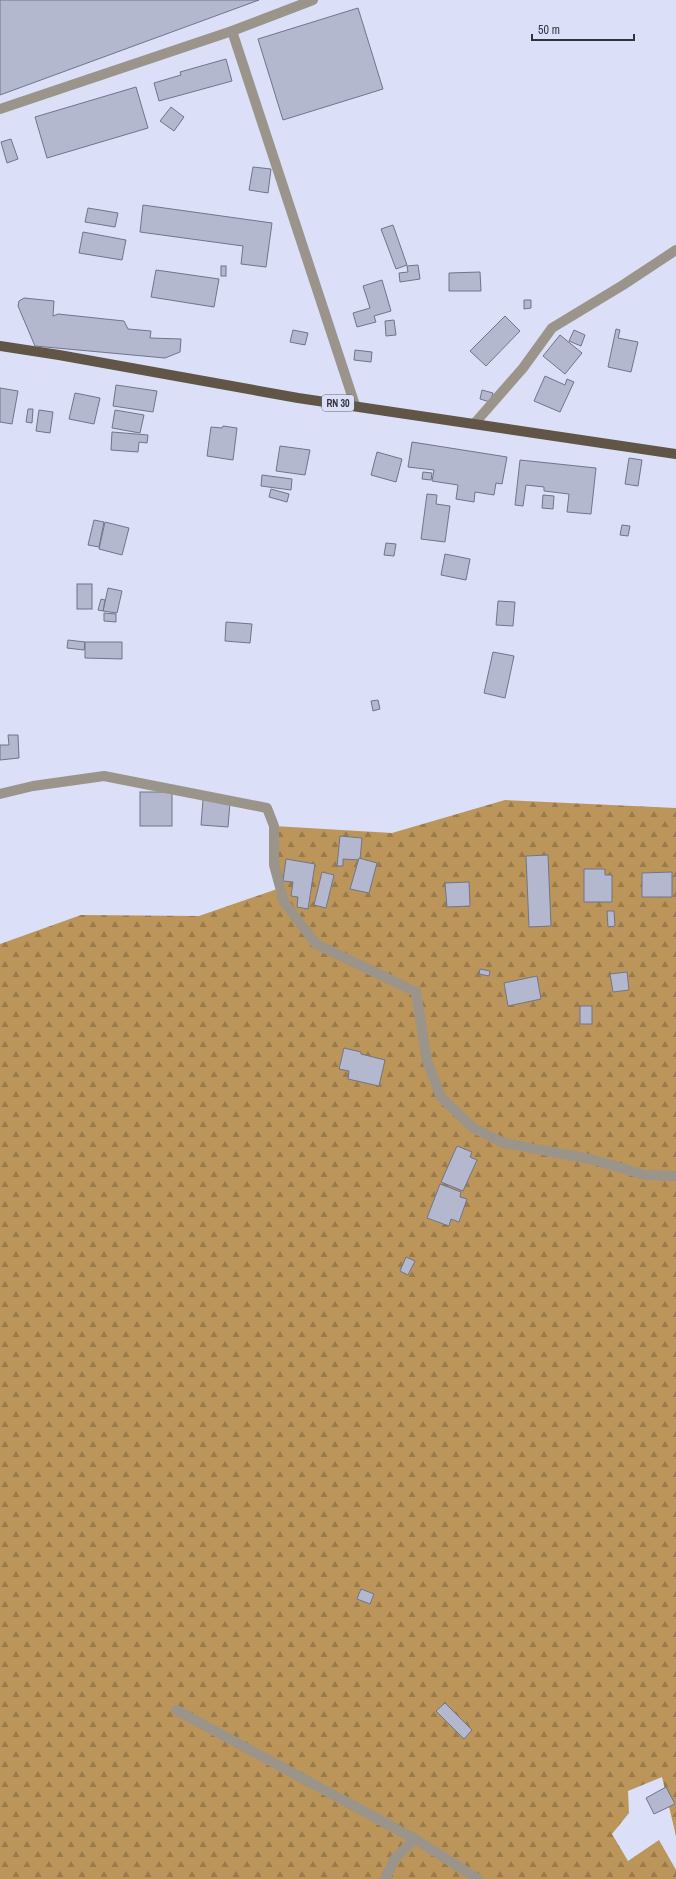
<svg xmlns="http://www.w3.org/2000/svg" width="676" height="1879" font-family="'Archivo Narrow',sans-serif">
	<style>
		.forest { fill: url(#forest-firs) }
		.building { fill: #b4b8cf; stroke: #717489 }
		.lines { fill: none; stroke-linecap: round; stroke-linejoin: round }
		.minor { stroke: #9a948b; stroke-width: 10 }
		.major { stroke: #605546; stroke-width: 10 }
		.labels { text-anchor: middle; stroke-width: 3; stroke-linejoin: round; paint-order: stroke }
		.shield { fill: #dbdff7; stroke: #656775; stroke-width: 1 }
		.shield-label { font-size: 10px; font-weight: bold; fill: #32343d }
	</style>
	<defs>
		<pattern id="forest-firs" width="22" height="20" patternUnits="userSpaceOnUse"><rect width="22" height="20" fill="#bb9559"/><path d="M5 1l3.5 6h-7zM16 11l3.5 6h-7z" fill="#997a4b"/></pattern>
	</defs>
	<rect width="100%" height="100%" fill="#dbdff7"/>
	<polygon class="forest" points="505,800 676,808 676,1836 662,1777 628,1791 629,1813 612,1834 628,1861 659,1840 676,1870 676,1879 0,1879 0,944 81,915 199,916 280,888 274,826 392,833"/>
	<g class="building">
		<polygon points="0,0 259,0 0,95"/>
		<polygon points="358,8 383,89 283,120 258,39"/>
		<polygon points="226,59 232,81 159,101 154,83 181,75 180,72"/>
		<polygon points="136,87 148,128 47,158 35,117"/>
		<polygon points="171,107 184,117 174,131 160,121"/>
		<polygon points="11,139 18,159 7,163 1,142"/>
		<polygon points="253,167 271,169 268,193 249,190"/>
		<polygon points="143,205 272,223 266,267 241,264 243,246 140,232"/>
		<polygon points="88,208 118,213 115,227 85,222"/>
		<polygon points="393,225 407,265 396,269 381,229"/>
		<polygon points="83,232 126,240 122,260 79,253"/>
		<polygon points="418,265 420,279 400,282 399,273 408,272 407,266"/>
		<rect x="221" y="266" width="5" height="10"/>
		<polygon points="156,270 219,279 214,307 151,297"/>
		<polygon points="480,272 481,291 449,291 449,273"/>
		<polygon points="382,280 391,311 374,316 376,322 357,327 353,313 370,308 363,286"/>
		<polygon points="24,298 54,301 53,316 58,314 124,321 128,329 151,331 150,338 181,339 180,352 165,358 35,346 18,306 19,301"/>
		<polygon points="524,300 531,300 531,308 524,309"/>
		<polygon points="505,316 520,331 486,366 470,351"/>
		<polygon points="394,320 396,335 386,336 385,321"/>
		<polygon points="616,329 620,330 618,338 638,342 631,372 608,367"/>
		<polygon points="293,330 308,333 305,345 290,342"/>
		<polygon points="574,330 585,335 581,346 569,341"/>
		<polygon points="560,335 582,353 565,374 543,356"/>
		<polygon points="355,350 372,352 371,362 354,360"/>
		<polygon points="545,376 565,385 567,379 574,382 560,412 534,401"/>
		<polygon points="116,385 157,391 153,412 113,406"/>
		<polygon points="0,388 18,391 12,424 0,422"/>
		<polygon points="482,390 493,393 490,402 480,399"/>
		<polygon points="75,393 100,398 94,424 69,419"/>
		<polygon points="28,409 33,409 32,423 26,422"/>
		<polygon points="39,410 53,412 50,433 36,431"/>
		<polygon points="115,410 144,415 140,433 112,428"/>
		<polygon points="223,426 237,428 233,460 207,456 211,427 222,428"/>
		<polygon points="112,432 148,435 147,443 139,442 138,452 111,450"/>
		<polygon points="412,442 507,457 502,484 496,483 494,495 475,492 474,502 456,499 458,485 432,481 434,470 408,467"/>
		<polygon points="280,446 310,450 305,475 276,471"/>
		<polygon points="377,452 402,459 396,482 371,475"/>
		<polygon points="629,458 642,460 638,486 625,484"/>
		<polygon points="520,460 596,468 591,514 567,512 569,494 544,491 544,487 526,485 523,506 515,505"/>
		<polygon points="423,472 432,473 431,480 422,479"/>
		<polygon points="262,475 292,479 291,490 261,486"/>
		<polygon points="271,489 289,494 287,502 269,497"/>
		<polygon points="427,494 437,495 436,504 450,506 445,542 421,539"/>
		<polygon points="543,495 554,496 553,509 542,508"/>
		<polygon points="94,520 104,522 99,547 88,545"/>
		<polygon points="105,522 129,528 122,555 99,549"/>
		<polygon points="622,525 630,526 628,536 620,535"/>
		<polygon points="386,543 396,544 394,556 384,555"/>
		<polygon points="445,554 470,559 466,580 441,575"/>
		<rect x="77" y="584" width="15" height="25"/>
		<polygon points="108,588 122,591 117,613 103,611"/>
		<polygon points="101,599 105,600 103,611 98,610"/>
		<polygon points="498,601 515,602 513,626 496,625"/>
		<polygon points="104,613 116,614 116,622 104,621"/>
		<polygon points="226,622 252,624 250,643 225,641"/>
		<polygon points="68,640 85,642 84,650 67,648"/>
		<polygon points="85,642 122,642 122,659 85,658"/>
		<polygon points="493,652 514,656 505,698 484,693"/>
		<polygon points="378,700 380,709 373,711 371,701"/>
		<polygon points="8,735 18,735 19,758 0,760 0,745 9,745"/>
		<rect x="140" y="792" width="32" height="34"/>
		<polygon points="203,800 230,802 228,827 201,825"/>
		<polygon points="340,836 362,838 360,860 343,859 343,866 337,866"/>
		<polygon points="548,855 551,926 529,927 526,856"/>
		<polygon points="359,858 377,863 369,893 350,889"/>
		<polygon points="286,859 315,864 308,909 297,907 298,897 291,896 293,882 283,881"/>
		<polygon points="584,869 605,869 605,875 612,875 612,902 584,902"/>
		<polygon points="322,872 334,875 326,908 314,905"/>
		<polygon points="672,872 672,897 642,897 642,873"/>
		<polygon points="469,882 470,906 447,907 445,883"/>
		<polygon points="607,911 614,911 615,926 608,927"/>
		<polygon points="480,969 490,971 489,976 479,974"/>
		<polygon points="627,972 629,990 613,992 610,974"/>
		<polygon points="537,976 541,999 508,1006 504,983"/>
		<rect x="580" y="1006" width="12" height="18"/>
		<polygon points="344,1048 361,1052 361,1054 385,1060 379,1086 348,1079 349,1071 339,1069"/>
		<polygon points="457,1146 472,1152 470,1157 477,1160 463,1191 441,1182"/>
		<polygon points="440,1184 461,1192 460,1197 467,1199 459,1222 451,1219 449,1226 427,1218"/>
		<polygon points="406,1257 415,1261 408,1275 400,1271"/>
		<polygon points="361,1589 374,1594 370,1604 357,1599"/>
		<polygon points="445,1703 472,1730 464,1739 436,1711"/>
		<polygon points="666,1787 675,1804 654,1814 646,1798"/>
	</g>
	<g class="lines">
		<g class="minor">
			<polyline points="232,31 355,405"/>
			<polyline points="0,109 232,31 313,0"/>
			<polyline points="474,424 523,368 552,328 623,285 676,250"/>
			<polyline points="0,794 33,786 104,776 267,808 274,826 274,865 284,902 316,944 416,992 427,1061 441,1097 473,1128 504,1143 590,1159 645,1175 676,1176"/>
			<polyline points="176,1710 415,1839 478,1879"/>
			<polyline points="385,1879 395,1858 415,1839"/>
		</g>
		<polyline class="major" points="0,346 59,355 298,398 676,454"/>
	</g>
	<g class="labels">
		<rect class="shield" x="322" y="395" width="32" height="16" rx="3"/>
		<g class="shield-label">
			<text x="338" y="407">RN 30</text>
		</g>
	</g>
	<path d="M532 34v6h102v-6" fill="none" stroke="#32343d" stroke-width="2"/>
	<text x="538" y="34" font-size="12" fill="#32343d" stroke="#dbdff7" stroke-width="3" paint-order="stroke">50 m</text>
</svg>
